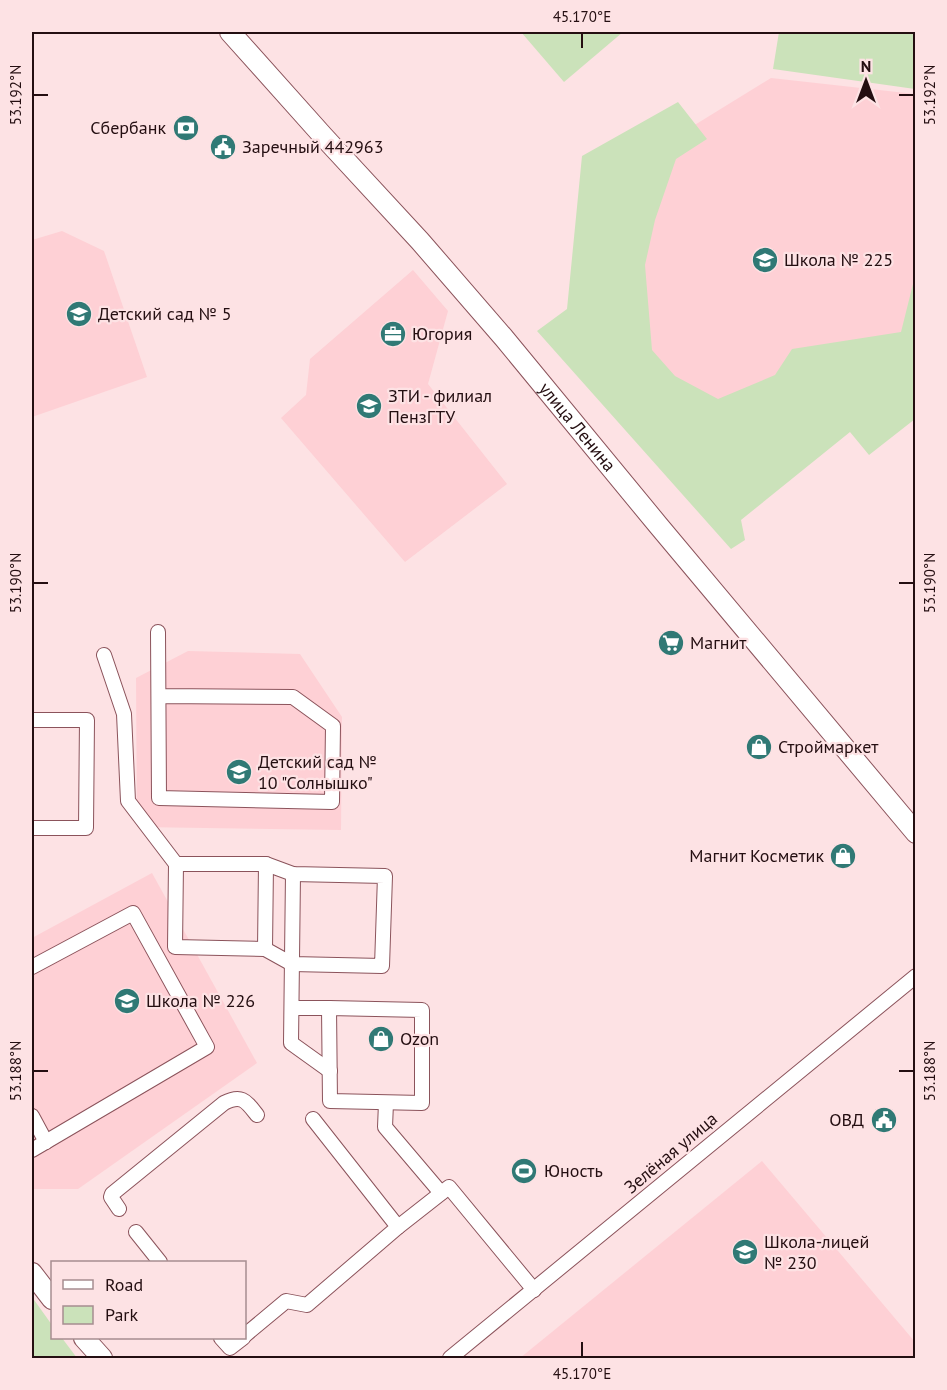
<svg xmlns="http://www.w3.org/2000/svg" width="947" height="1390" font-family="'PT Sans',sans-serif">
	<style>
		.built { fill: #fed0d5 }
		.green { fill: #cbe2ba }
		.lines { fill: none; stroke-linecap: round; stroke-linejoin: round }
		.street-casing { stroke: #8b535b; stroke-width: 16 }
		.secondary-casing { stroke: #8b535b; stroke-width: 22 }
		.street { stroke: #fff; stroke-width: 14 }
		.secondary { stroke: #fff; stroke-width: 20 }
		.ticks { fill: none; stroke: #240e11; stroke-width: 2 }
		.labels { text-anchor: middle; stroke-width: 4.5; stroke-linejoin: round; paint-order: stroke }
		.poi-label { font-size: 18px; fill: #240e11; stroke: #fde2e4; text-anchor: start }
		.street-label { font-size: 18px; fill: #240e11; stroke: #fde2e4 }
		.neatline { fill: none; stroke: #240e11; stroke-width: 2 }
		.ticks-label { font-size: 15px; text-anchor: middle; fill: #240e11 }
	</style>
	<rect width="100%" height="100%" fill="#fde2e4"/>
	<g class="built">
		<polygon points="771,78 915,94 915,412 861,405 725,507 595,356 633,163"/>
		<polygon points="62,231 104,251 147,377 32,417 32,240"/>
		<polygon points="413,270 448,311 428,384 507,484 405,562 281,418 306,395 310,359"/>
		<polygon points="188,651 300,654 342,717 341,830 137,827 136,678"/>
		<polygon points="152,873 257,1063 78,1189 32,1189 32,938"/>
		<polygon points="762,1161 915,1342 915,1358 520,1358"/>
	</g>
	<g class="green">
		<polygon points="521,32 623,32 564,82"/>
		<polygon points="779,32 915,32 915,89 773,69"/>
		<polygon points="678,102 707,139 676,159 655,220 645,265 652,350 675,376 718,399 775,375 792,349 901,332 915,276 915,419 869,455 850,432 741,520 745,540 731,549 537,331 567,309 582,156"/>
		<polygon points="32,1297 52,1325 52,1338 62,1338 77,1358 32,1358"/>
	</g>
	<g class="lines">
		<g class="street-casing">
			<g id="street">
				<polyline points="158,632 159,798 332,802 333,726 293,697 159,696"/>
				<polyline points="104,655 124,714 128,801 176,864 175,947 265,949 292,964 382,966 385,876 293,874 266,864 176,864"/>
				<polyline points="32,720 87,720 86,828 32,828"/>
				<polyline points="293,874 291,1043 330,1071"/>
				<polyline points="265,949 266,864"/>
				<polyline points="32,967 133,913 207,1047 32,1150"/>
				<polyline points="292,1008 329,1008"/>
				<polygon points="329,1008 422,1010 422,1103 330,1101"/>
				<polyline points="386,1103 385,1127 441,1193"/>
				<polyline points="32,1116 46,1142"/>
				<path d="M119 1209 111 1197 112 1194 224 1103C242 1094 246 1101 257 1115"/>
				<polyline points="398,1227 449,1187 534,1290"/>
				<polyline points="136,1232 160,1262"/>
				<polyline points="244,1336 286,1301 307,1305 398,1227 313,1119"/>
				<polyline points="221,1338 230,1348 243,1338"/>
				<polyline points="450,1358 916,976"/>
			</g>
		</g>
		<g class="secondary-casing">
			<g id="secondary">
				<path id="s1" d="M230 32 323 136 420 241 504 338 658 525 916 833"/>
				<polyline points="32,1273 52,1299"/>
				<polyline points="84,1338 102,1358"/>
			</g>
		</g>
		<use href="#street" class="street"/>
		<use href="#secondary" class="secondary"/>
	</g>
	<path class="ticks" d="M582 33V48M33 95H48M899 95H914M33 583H48M899 583H914M33 1071H48M899 1071H914M582 1342V1357"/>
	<defs>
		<g id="bank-disc" transform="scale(1.35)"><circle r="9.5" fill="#307975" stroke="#fde2e4"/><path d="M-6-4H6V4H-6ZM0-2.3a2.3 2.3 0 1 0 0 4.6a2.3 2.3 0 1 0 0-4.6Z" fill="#fff"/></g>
		<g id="civic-disc" transform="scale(1.35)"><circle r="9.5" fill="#307975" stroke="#fde2e4"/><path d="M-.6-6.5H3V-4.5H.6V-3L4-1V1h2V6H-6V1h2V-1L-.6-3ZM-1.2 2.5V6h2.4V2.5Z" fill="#fff"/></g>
		<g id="school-disc" transform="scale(1.35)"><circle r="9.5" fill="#307975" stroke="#fde2e4"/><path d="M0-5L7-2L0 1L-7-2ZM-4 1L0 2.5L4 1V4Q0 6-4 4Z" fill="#fff"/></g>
		<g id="office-disc" transform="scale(1.35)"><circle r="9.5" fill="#307975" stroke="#fde2e4"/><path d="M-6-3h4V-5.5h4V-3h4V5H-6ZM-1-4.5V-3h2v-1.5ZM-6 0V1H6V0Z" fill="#fff"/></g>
		<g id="university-disc" transform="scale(1.35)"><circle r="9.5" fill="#307975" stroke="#fde2e4"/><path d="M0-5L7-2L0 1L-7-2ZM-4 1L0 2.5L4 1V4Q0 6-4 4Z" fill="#fff"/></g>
		<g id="supermarket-disc" transform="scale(1.35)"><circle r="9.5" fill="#307975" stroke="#fde2e4"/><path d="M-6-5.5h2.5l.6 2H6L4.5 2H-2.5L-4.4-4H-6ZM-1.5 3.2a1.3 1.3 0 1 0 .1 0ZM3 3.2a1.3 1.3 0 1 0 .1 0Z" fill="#fff"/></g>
		<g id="shop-disc" transform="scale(1.35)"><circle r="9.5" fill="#307975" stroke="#fde2e4"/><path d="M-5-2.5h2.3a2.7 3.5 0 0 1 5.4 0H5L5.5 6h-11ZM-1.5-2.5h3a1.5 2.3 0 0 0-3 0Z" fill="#fff"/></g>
		<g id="stadium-disc" transform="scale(1.35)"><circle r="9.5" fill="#307975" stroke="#fde2e4"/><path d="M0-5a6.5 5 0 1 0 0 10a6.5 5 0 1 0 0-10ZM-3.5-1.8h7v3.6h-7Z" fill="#fff"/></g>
	</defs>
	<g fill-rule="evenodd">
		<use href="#bank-disc" x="186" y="128"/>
		<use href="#civic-disc" x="223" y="147"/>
		<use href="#school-disc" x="765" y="260"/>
		<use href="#school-disc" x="79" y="314"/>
		<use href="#office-disc" x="393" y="334"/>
		<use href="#university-disc" x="369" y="406"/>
		<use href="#supermarket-disc" x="671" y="643"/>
		<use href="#shop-disc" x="759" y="747"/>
		<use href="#school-disc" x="239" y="772"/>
		<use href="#shop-disc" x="843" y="856"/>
		<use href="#school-disc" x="127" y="1001"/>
		<use href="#shop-disc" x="381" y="1039"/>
		<use href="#civic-disc" x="884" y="1120"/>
		<use href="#stadium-disc" x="524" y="1171"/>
		<use href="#school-disc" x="745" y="1252"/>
	</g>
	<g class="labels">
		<g class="poi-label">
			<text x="166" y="134" text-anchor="end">Сбербанк</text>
			<text x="242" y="153">Заречный 442963</text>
			<text x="784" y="266">Школа № 225</text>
			<text x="98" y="320">Детский сад № 5</text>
			<text x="412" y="340">Югория</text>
			<text x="388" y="402">ЗТИ - филиал<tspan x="388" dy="21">ПензГТУ</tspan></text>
			<text x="690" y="649">Магнит</text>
			<text x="778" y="753">Строймаркет</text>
			<text x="258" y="768">Детский сад №<tspan x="258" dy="21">10 "Солнышко"</tspan></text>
			<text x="824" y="862" text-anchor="end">Магнит Косметик</text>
			<text x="146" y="1007">Школа № 226</text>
			<text x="400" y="1045">Ozon</text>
			<text x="864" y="1126" text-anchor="end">ОВД</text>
			<text x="544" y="1177">Юность</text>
			<text x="764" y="1248">Школа-лицей<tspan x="764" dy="21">№ 230</tspan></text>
		</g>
		<g class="street-label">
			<text dy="6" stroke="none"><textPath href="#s1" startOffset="526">улица Ленина</textPath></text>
			<text transform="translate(671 1153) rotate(-40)" y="6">Зелёная улица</text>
		</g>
	</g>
	<rect width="947" height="1390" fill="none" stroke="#fde2e4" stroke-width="66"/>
	<rect x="51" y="1261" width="195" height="78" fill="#fde2e4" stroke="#a68d90" stroke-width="1.5"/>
	<rect x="63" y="1280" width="30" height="9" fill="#ffffff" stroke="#a68d90" stroke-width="1.5"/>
	<text x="105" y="1291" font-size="18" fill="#240e11">Road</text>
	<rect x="63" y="1306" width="30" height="18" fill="#cbe2ba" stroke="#a68d90" stroke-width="1.5"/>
	<text x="105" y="1321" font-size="18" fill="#240e11">Park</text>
	<g transform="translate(866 81)" stroke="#fde2e4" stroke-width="4.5" paint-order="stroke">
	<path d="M0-4.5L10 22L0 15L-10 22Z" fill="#240e11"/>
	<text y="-9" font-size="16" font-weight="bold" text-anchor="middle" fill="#240e11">N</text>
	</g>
	<rect x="33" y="33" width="881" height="1324" class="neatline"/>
	<g class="ticks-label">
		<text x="582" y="22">45.170°E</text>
		<text transform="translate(16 95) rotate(-90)" y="5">53.192°N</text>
		<text transform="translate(930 95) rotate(-90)" y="5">53.192°N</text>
		<text transform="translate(16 583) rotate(-90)" y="5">53.190°N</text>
		<text transform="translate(930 583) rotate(-90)" y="5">53.190°N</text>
		<text transform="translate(16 1071) rotate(-90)" y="5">53.188°N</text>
		<text transform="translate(930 1071) rotate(-90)" y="5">53.188°N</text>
		<text x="582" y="1379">45.170°E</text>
	</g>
</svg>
